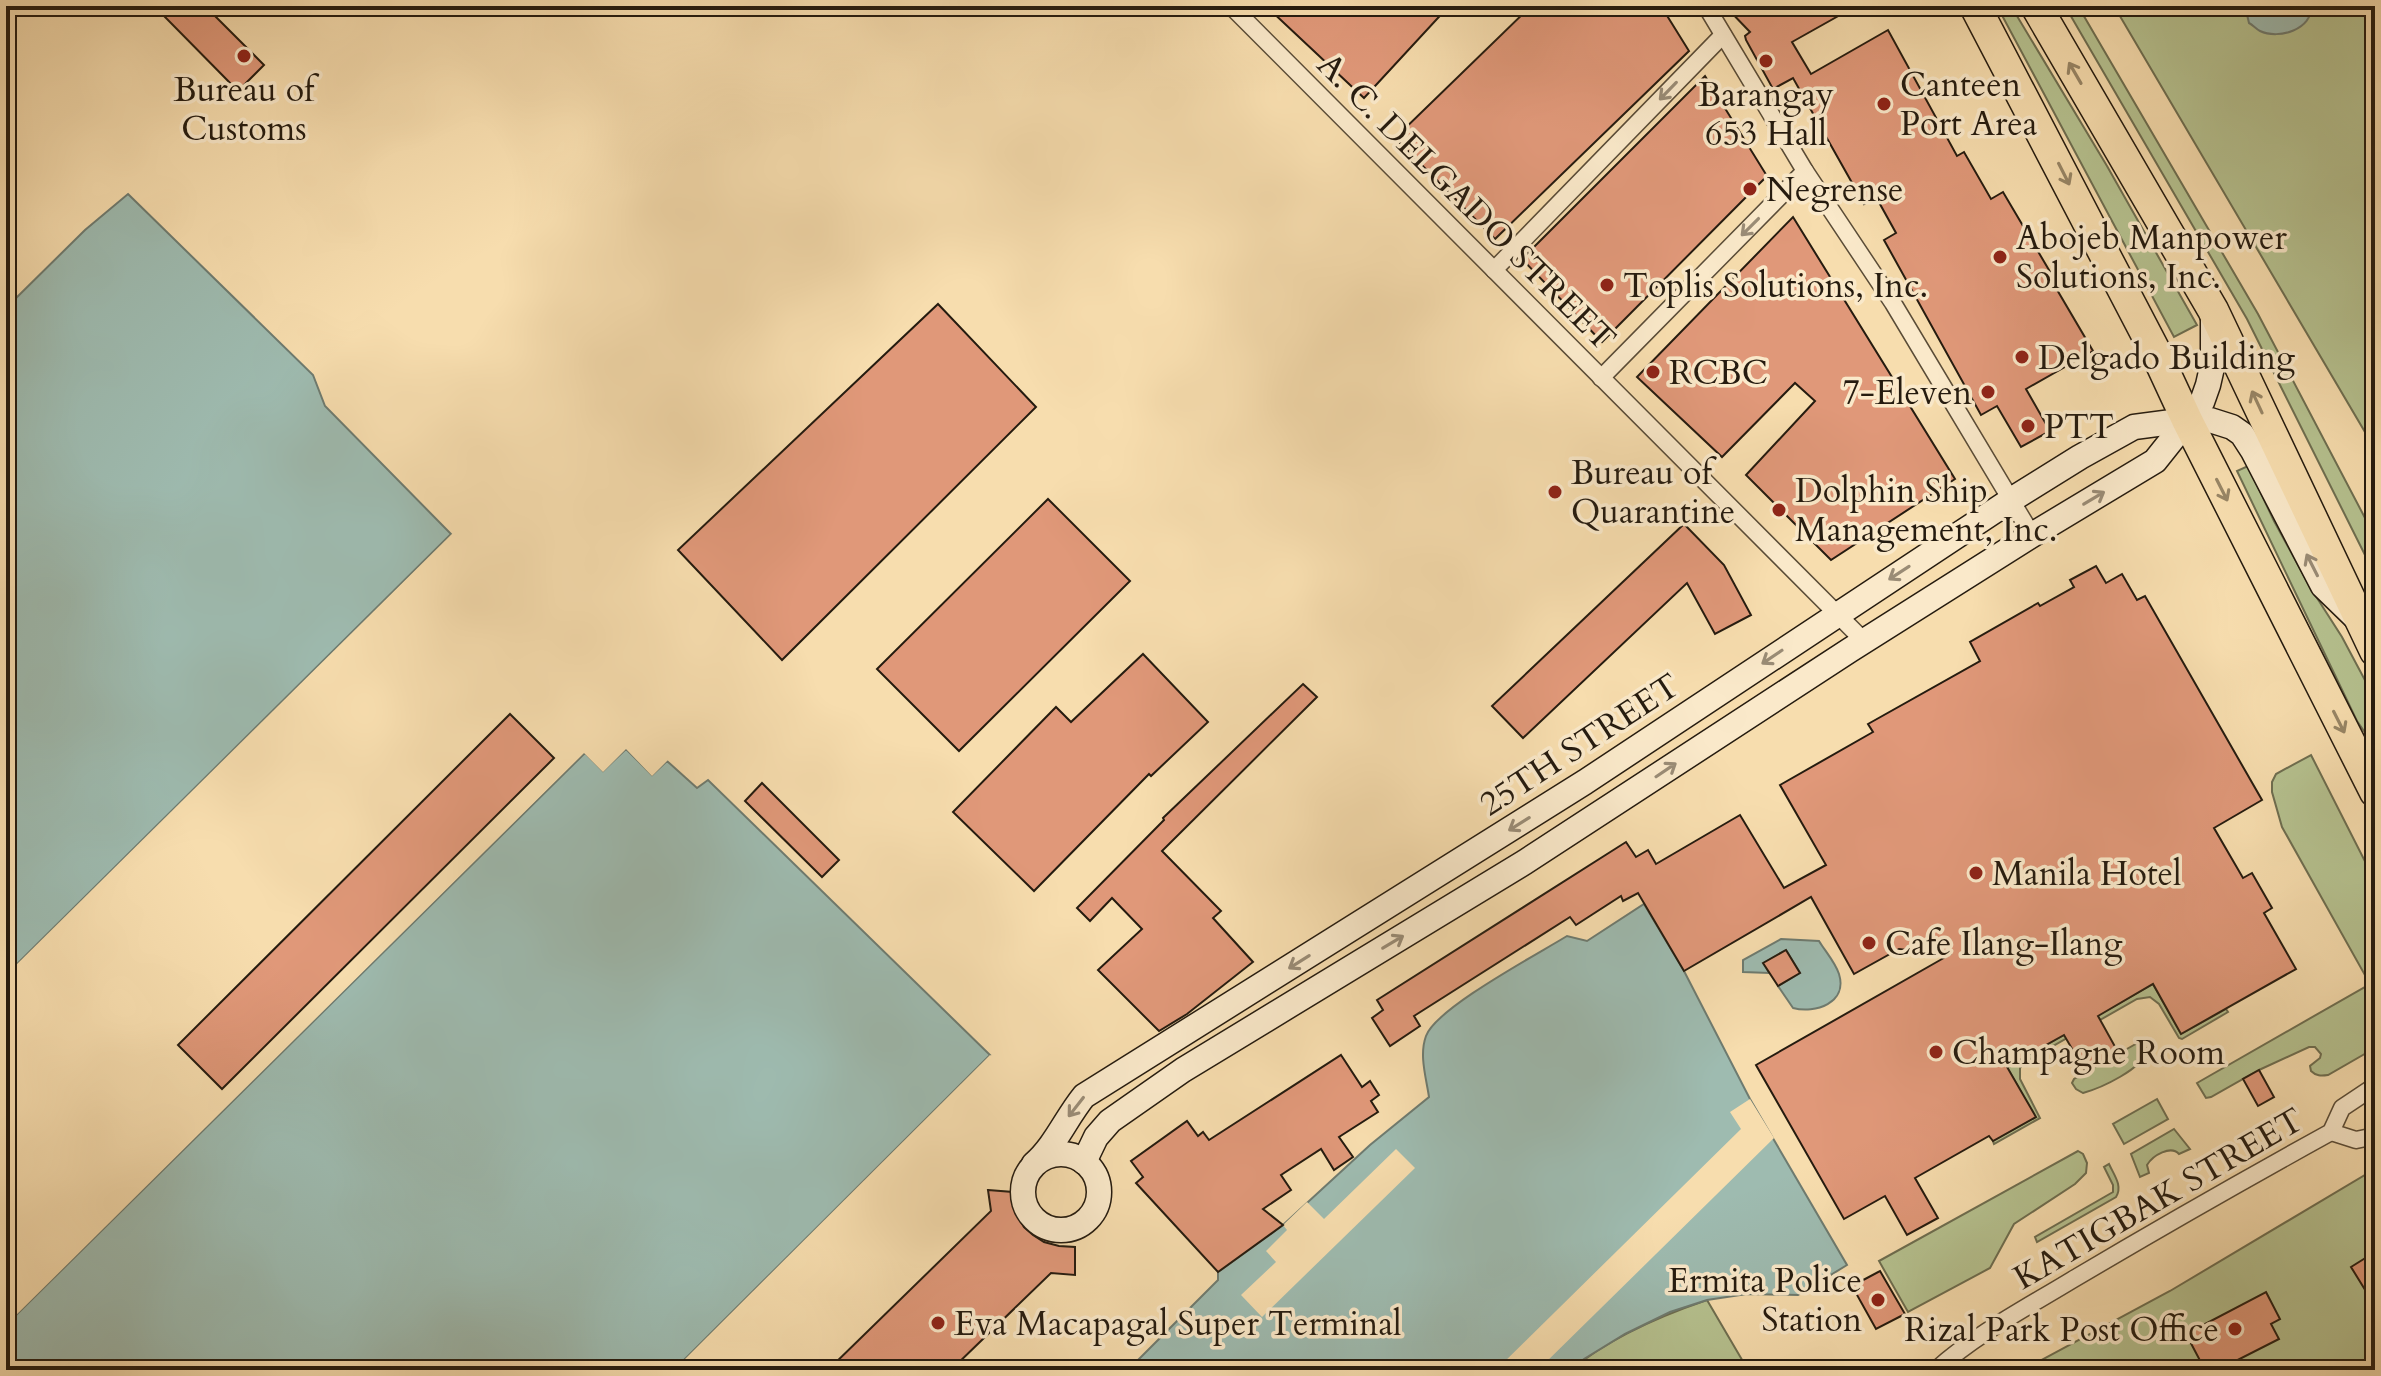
<svg xmlns="http://www.w3.org/2000/svg" width="2381" height="1376" font-family="Cardo,serif">
	<style>
		.green { fill: #b6c290; stroke: #6e6e50; stroke-width: 2 }
		.water { fill: #9ebbb0; stroke: #6e7b70; stroke-width: 2 }
		.pier { fill: #f7ddae }
		.building { fill: #e09879; stroke: #251b0f; stroke-width: 2 }
		.lines { fill: none; stroke-linecap: round; stroke-linejoin: round }
		.street-casing { stroke: #5a4c37; stroke-width: 19 }
		.secondary-casing { stroke: #251b0f; stroke-width: 27 }
		.highway-casing { stroke: #251b0f; stroke-width: 33 }
		.street { stroke: #fae9ca; stroke-width: 16 }
		.secondary { stroke: #fae9ca; stroke-width: 24 }
		.highway { stroke: #f7ddae; stroke-width: 30 }
		.oneway { stroke: #988666 }
		.oneway2 { stroke: #9a8c76 }
		.poi-dot { fill: #8f2418; stroke: #fae9ca; stroke-width: 3 }
		.labels { text-anchor: middle; stroke-width: 7; stroke-linejoin: round; paint-order: stroke }
		.poi-label { font-size: 34px; fill: #251b0f; stroke: #fae9ca; text-anchor: start }
		.street-label { font-size: 34px; fill: #251b0f; stroke: #fae9ca }
	</style>
	<rect width="100%" height="100%" fill="#f7ddae"/>
	<filter id="stains"><feTurbulence type="fractalNoise" baseFrequency=".0025" numOctaves="4"/><feColorMatrix values="0 0 0 0 .2 0 0 0 0 .09 0 0 0 0 .02 0 0 0 .5 -.17"/></filter>
	<radialGradient id="worn" r=".72"><stop offset=".6" stop-color="#630" stop-opacity="0"/><stop offset="1" stop-color="#630" stop-opacity=".3"/></radialGradient>
	<g class="green">
		<polygon points="1997,6 2011,6 2107,166 2197,325 2174,337"/>
		<polygon points="2065,6 2078,6 2258,314 2375,537 2375,575 2247,319"/>
		<polygon points="2114,6 2375,6 2375,449"/>
		<polygon points="2248,466 2274,521 2310,587 2342,637 2375,699 2375,747 2357,721 2237,471"/>
		<path d="M2311 755 2375 881V1048L2328 1075C2321 1076 2316 1076 2311 1071L2310 1066 2320 1058 2321 1054 2315 1047H2309L2259 1070 2211 1097 2206 1098 2197 1083 2370 984 2282 827 2272 792V782L2276 774Z"/>
		<polygon points="2153,984 2181,1034 2226,1009 2228,1012 2182,1039 2179,1038 2159,1004 2150,997 2137,999 2100,1020 2097,1016"/>
		<polygon points="2064,1035 2067,1038 2025,1062 2020,1068 2020,1079 2040,1118 1994,1144 1993,1141 2035,1117 2007,1067"/>
		<path d="M2141 1041 2147 1050C2143 1069 2101 1088 2083 1093L2076 1089 2072 1083 2074 1079Z"/>
		<polygon points="2157,1099 2168,1119 2124,1144 2113,1124"/>
		<path d="M2174 1129 2190 1149 2179 1154C2171 1145 2153 1155 2147 1165L2149 1173 2140 1177 2131 1154Z"/>
		<polygon points="2078,1151 2083,1154 2087,1163 2086,1173 2075,1184 2014,1224 1990,1268 1908,1312 1879,1261"/>
		<path d="M2109 1164C2114 1175 2123 1186 2116 1197L2037 1242 2035 1237 2113 1192V1185L2104 1167Z"/>
		<polygon points="2375,1169 2375,1370 2023,1370 2170,1291"/>
		<path d="M1707 1300 1748 1370H1571C1610 1337 1660 1316 1707 1300Z"/>
	</g>
	<g class="water">
		<path d="M2245 6H2311C2313 29 2279 40 2260 31 2256 29 2253 25 2249 23Z"/>
		<polygon points="128,194 313,375 325,406 451,534 6,975 6,308 85,230"/>
		<polygon points="626,749 652,775 667,761 697,788 708,780 990,1055 674,1370 6,1370 6,1325 585,753 603,771"/>
		<path d="M1644 904 1684 971 1750 1099 1847 1265 1798 1295 1747 1294 1707 1300 1670 1312 1625 1334 1584 1359 1571 1370H1128L1218 1280V1272L1283 1225 1370 1145 1429 1097C1426 1077 1419 1055 1426 1036 1436 1008 1538 954 1567 936L1587 941Z"/>
		<path d="M1781 939 1819 941C1825 951 1835 962 1839 974 1848 1003 1815 1014 1793 1008L1778 986 1800 973 1786 950 1764 963 1769 973 1743 972V960Z"/>
	</g>
	<g class="pier">
		<polygon points="454,532 454,537 6,979 6,975"/>
		<polygon points="625,745 652,770 665,757 670,758 652,776 626,749 603,772 584,753 6,1325 6,1320 582,750 587,750 603,766"/>
		<polygon points="990,1055 993,1057 680,1370 674,1370"/>
		<polygon points="1750,1099 1774,1138 1538,1370 1496,1370 1741,1129 1730,1112"/>
		<polygon points="1396,1149 1415,1168 1262,1317 1241,1295 1276,1262 1266,1251 1287,1230 1283,1225 1307,1202 1324,1219"/>
	</g>
	<g class="building">
		<polygon points="174,6 205,6 264,65 238,91 164,16"/>
		<polygon points="1266,6 1449,6 1364,98"/>
		<polygon points="1531,6 1661,6 1689,51 1495,239 1395,138"/>
		<polygon points="1725,6 1856,6 1792,42 1811,74 1888,30 1957,156 1964,152 1991,199 2003,192 2059,287 2056,288 2093,351 2026,389 2050,431 2021,447 1997,406 1981,415 1884,240 1896,233 1876,197 1864,204 1793,78 1773,89 1746,40 1745,36 1750,32"/>
		<polygon points="1705,76 1767,176 1602,342 1522,259"/>
		<polygon points="1793,217 1955,479 1831,560 1746,475 1815,401 1795,383 1722,457 1637,377"/>
		<polygon points="938,304 1036,407 782,660 678,550"/>
		<polygon points="1048,499 1130,581 959,751 877,669"/>
		<polygon points="1684,524 1724,565 1751,615 1715,634 1687,583 1523,738 1492,706"/>
		<polygon points="2096,566 2106,583 2122,574 2137,600 2145,596 2262,800 2214,828 2243,878 2252,873 2272,908 2264,913 2296,969 2181,1034 2153,984 2098,1016 2118,1052 2085,1071 2064,1035 2007,1067 2036,1117 1993,1141 1989,1136 1915,1178 1938,1218 1907,1235 1885,1196 1844,1219 1756,1065 1949,955 1899,949 1854,974 1811,897 1684,971 1638,893 1623,901 1621,896 1576,925 1570,917 1414,1016 1420,1026 1390,1046 1372,1018 1383,1010 1377,1000 1626,842 1636,857 1648,850 1656,864 1740,815 1784,888 1826,865 1780,785 1873,732 1868,724 1980,661 1970,642 2038,603 2040,606 2074,587 2070,580"/>
		<polygon points="1143,654 1208,722 1151,776 1149,774 1034,891 953,812 1056,707 1071,722"/>
		<polygon points="1303,684 1317,697 1162,851 1221,911 1213,918 1253,962 1187,1014 1159,1031 1098,970 1142,929 1112,898 1090,921 1077,908 1164,820 1163,818"/>
		<polygon points="510,714 554,758 222,1089 178,1045"/>
		<polygon points="762,783 839,860 822,877 745,801"/>
		<polygon points="1786,950 1800,973 1778,986 1763,963"/>
		<polygon points="1341,1055 1362,1087 1370,1081 1379,1095 1371,1101 1378,1112 1339,1137 1353,1157 1334,1170 1321,1149 1281,1175 1291,1190 1263,1209 1283,1225 1218,1272 1136,1183 1143,1177 1131,1161 1187,1121 1198,1136 1203,1132 1209,1140"/>
		<polygon points="2259,1070 2274,1097 2258,1106 2243,1079"/>
		<polygon points="988,1190 1013,1192 1018,1216 1024,1227 1033,1235 1044,1242 1059,1246 1075,1247 1075,1275 1051,1273 951,1370 828,1370 991,1211"/>
		<polygon points="2375,1252 2375,1306 2351,1267"/>
		<polygon points="1880,1271 1905,1314 1876,1329 1852,1286"/>
		<polygon points="2266,1292 2280,1319 2271,1324 2279,1339 2218,1370 2205,1370 2186,1334"/>
	</g>
	<g class="lines">
		<g class="street-casing">
			<g id="street">
				<polyline points="1231,6 1864,641"/>
				<polyline points="1706,6 1805,171 1893,303 2032,535"/>
				<polyline points="1494,270 1723,35"/>
				<polyline points="1601,378 1805,171"/>
				<polyline points="2331,1132 2356,1140 2375,1136"/>
				<path d="M1936 1370C1976 1334 2026 1308 2072 1280 2158 1229 2244 1180 2331 1132L2342 1108 2375 1086"/>
			</g>
		</g>
		<g class="secondary-casing">
			<g id="secondary">
				<circle cx="1061" cy="1192" r="38"/>
				<polyline points="1084,1162 1096,1137 1110,1121 1183,1070 1525,862 1850,650 2032,535 2155,461 2202,402 2208,385 2213,363 2213,314"/>
				<path d="M1034 1164C1055 1146 1066 1118 1084 1096L1585 782 2011 500 2080 457 2134 427 2187 420H2210L2232 427 2242 434 2253 451 2323 586 2355 617"/>
			</g>
		</g>
		<g class="highway-casing">
			<g id="highway">
				<polyline points="1975,6 2155,351 2187,420 2375,792"/>
				<polyline points="2036,6 2213,310 2375,651"/>
			</g>
		</g>
		<use href="#street" class="street"/>
		<use href="#secondary" class="secondary"/>
		<use href="#highway" class="highway"/>
	</g>
	<defs><path id="oneway-shaft" d="M-6 0H5M1.5-3L5.5 0L1.5 3" fill="none" stroke-width="1.6" stroke-linecap="round" stroke-linejoin="round" transform="scale(2)"/></defs>
	<g class="oneway">
		<use href="#oneway-shaft" transform="translate(2075 73) rotate(-120)"/>
		<use href="#oneway-shaft" transform="translate(2064 174) rotate(63)"/>
		<use href="#oneway-shaft" transform="translate(2257 402) rotate(-115)"/>
		<use href="#oneway-shaft" transform="translate(2222 490) rotate(63)"/>
		<use href="#oneway-shaft" transform="translate(2339 722) rotate(63)"/>
	</g>
	<g class="oneway2">
		<use href="#oneway-shaft" transform="translate(1668 91) rotate(134)"/>
		<use href="#oneway-shaft" transform="translate(1750 227) rotate(135)"/>
		<use href="#oneway-shaft" transform="translate(2094 498) rotate(-31)"/>
		<use href="#oneway-shaft" transform="translate(2312 565) rotate(-117)"/>
		<use href="#oneway-shaft" transform="translate(1899 573) rotate(147)"/>
		<use href="#oneway-shaft" transform="translate(1772 657) rotate(146)"/>
		<use href="#oneway-shaft" transform="translate(1666 770) rotate(-34)"/>
		<use href="#oneway-shaft" transform="translate(1519 824) rotate(148)"/>
		<use href="#oneway-shaft" transform="translate(1393 942) rotate(-31)"/>
		<use href="#oneway-shaft" transform="translate(1299 962) rotate(148)"/>
		<use href="#oneway-shaft" transform="translate(1076 1107) rotate(128)"/>
	</g>
	<g class="poi-dot">
		<circle cx="244" cy="56" r="8"/>
		<circle cx="1766" cy="61" r="8"/>
		<circle cx="1884" cy="104" r="8"/>
		<circle cx="1750" cy="189" r="8"/>
		<circle cx="2000" cy="257" r="8"/>
		<circle cx="1607" cy="285" r="8"/>
		<circle cx="2022" cy="357" r="8"/>
		<circle cx="1653" cy="372" r="8"/>
		<circle cx="1988" cy="392" r="8"/>
		<circle cx="2028" cy="426" r="8"/>
		<circle cx="1555" cy="492" r="8"/>
		<circle cx="1779" cy="510" r="8"/>
		<circle cx="1976" cy="873" r="8"/>
		<circle cx="1869" cy="943" r="8"/>
		<circle cx="1936" cy="1052" r="8"/>
		<circle cx="1878" cy="1300" r="8"/>
		<circle cx="938" cy="1323" r="8"/>
		<circle cx="2235" cy="1329" r="8"/>
	</g>
	<g class="labels">
		<g class="poi-label">
			<text x="1900" y="96">Canteen<tspan x="1900" dy="39">Port Area</tspan></text>
			<text x="244" y="101" text-anchor="middle">Bureau of<tspan x="244" dy="39">Customs</tspan></text>
			<text x="1766" y="106" text-anchor="middle">Barangay<tspan x="1766" dy="39">653 Hall</tspan></text>
			<text x="1766" y="201">Negrense</text>
			<text x="2016" y="249">Abojeb Manpower<tspan x="2016" dy="39">Solutions, Inc.</tspan></text>
			<text x="1623" y="297">Toplis Solutions, Inc.</text>
			<text x="2038" y="369">Delgado Building</text>
			<text x="1669" y="384">RCBC</text>
			<text x="1972" y="404" text-anchor="end">7-Eleven</text>
			<text x="2044" y="438">PTT</text>
			<text x="1571" y="484">Bureau of<tspan x="1571" dy="39">Quarantine</tspan></text>
			<text x="1795" y="502">Dolphin Ship<tspan x="1795" dy="39">Management, Inc.</tspan></text>
			<text x="1992" y="885">Manila Hotel</text>
			<text x="1885" y="955">Cafe Ilang-Ilang</text>
			<text x="1952" y="1064">Champagne Room</text>
			<text x="1862" y="1292" text-anchor="end">Ermita Police<tspan x="1862" dy="39">Station</tspan></text>
			<text x="954" y="1335">Eva Macapagal Super Terminal</text>
			<text x="2219" y="1341" text-anchor="end">Rizal Park Post Office</text>
		</g>
		<g class="street-label">
			<text transform="translate(1467 201) rotate(45)" y="12">A. C. DELGADO STREET</text>
			<text transform="translate(1579 744) rotate(-33)" y="12">25TH STREET</text>
			<text transform="translate(2158 1198) rotate(-30)" y="12">KATIGBAK STREET</text>
		</g>
	</g>
	<rect width="2381" height="1376" fill="none" stroke="#f7ddae" stroke-width="32"/>
	<rect x="8" y="8" width="2365" height="1360" fill="none" stroke="#251b0f" stroke-width="4"/>
	<rect x="16" y="16" width="2349" height="1344" fill="none" stroke="#251b0f" stroke-width="2"/>
	<rect width="100%" height="100%" filter="url(#stains)"/>
	<rect width="100%" height="100%" fill="url(#worn)"/>
</svg>
